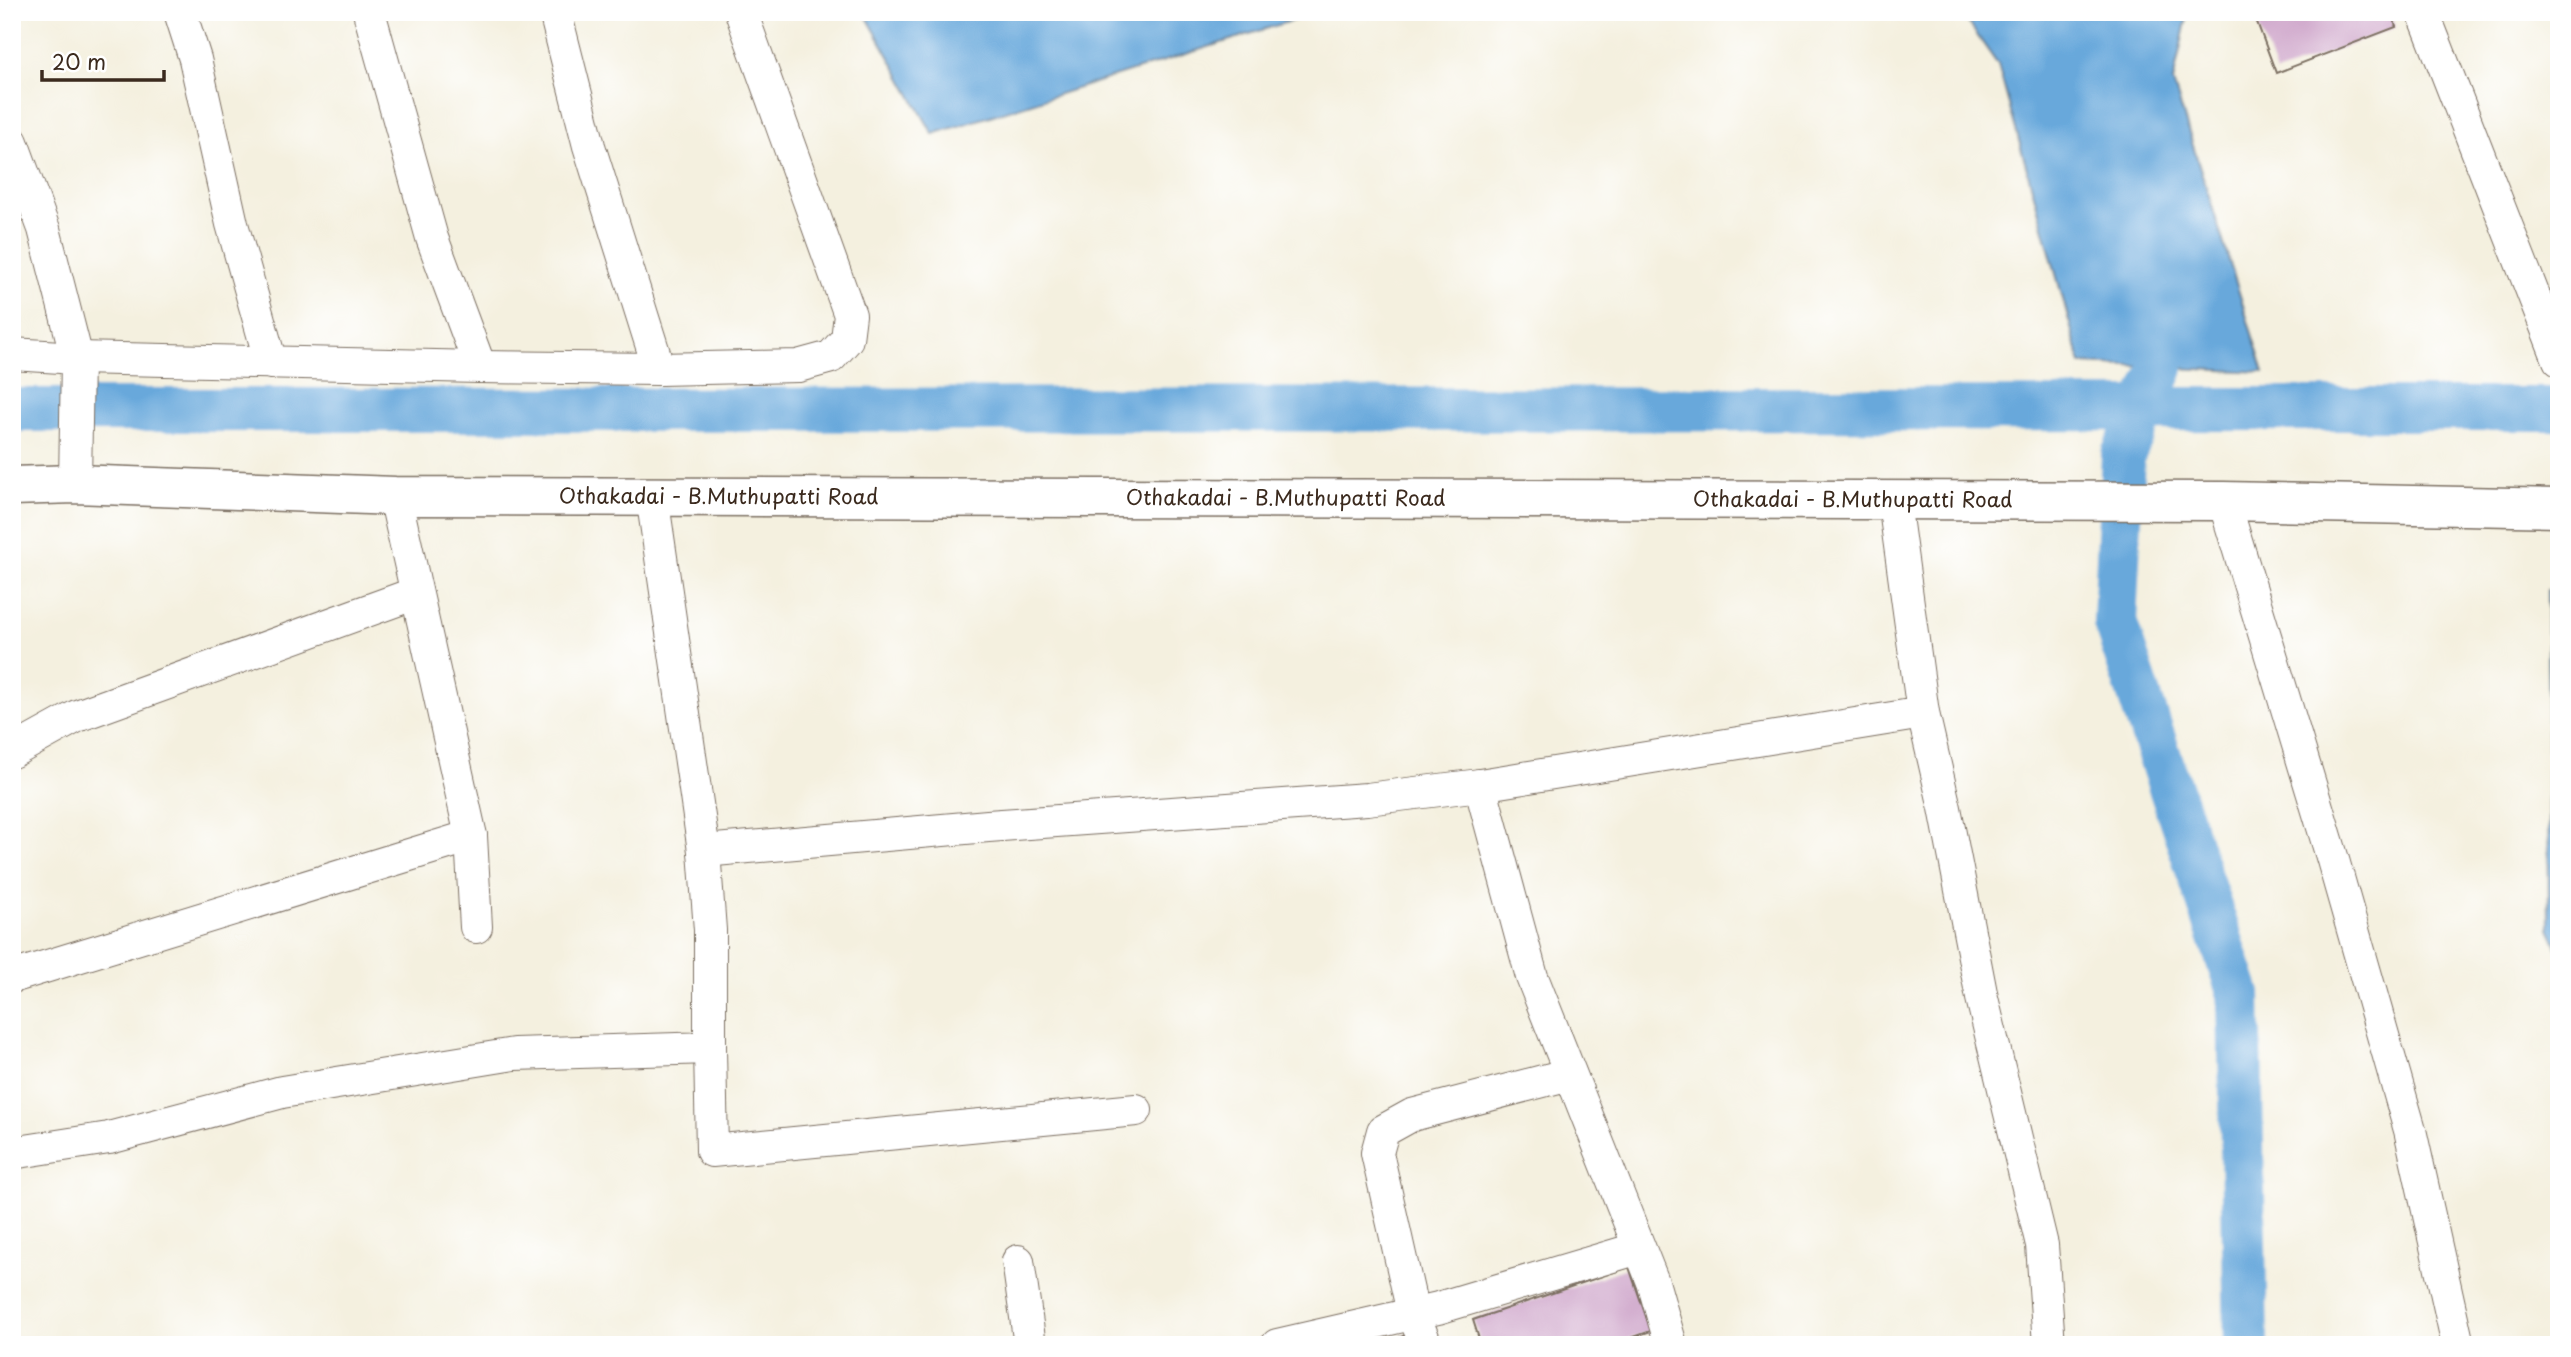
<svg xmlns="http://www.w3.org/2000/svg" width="2571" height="1357" font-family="'Playpen Sans',sans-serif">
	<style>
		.water { fill: #67a8db; stroke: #51697c; stroke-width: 2 }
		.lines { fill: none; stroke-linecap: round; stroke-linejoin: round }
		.canal { stroke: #67a8db; stroke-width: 44 }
		.building { fill: #d2acce }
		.minor-casing { stroke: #7c6f62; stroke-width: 34 }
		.secondary-casing { stroke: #7c6f62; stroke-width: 41 }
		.minor { stroke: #fff; stroke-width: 32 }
		.secondary { stroke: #fff; stroke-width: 38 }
		.labels { text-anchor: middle; stroke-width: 6; stroke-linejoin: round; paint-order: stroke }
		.street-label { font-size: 21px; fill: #3b2a1e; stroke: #fff }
	</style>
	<rect width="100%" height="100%" fill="#fff"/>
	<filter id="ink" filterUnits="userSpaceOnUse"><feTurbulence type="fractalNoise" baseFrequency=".0143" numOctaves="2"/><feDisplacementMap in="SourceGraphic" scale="14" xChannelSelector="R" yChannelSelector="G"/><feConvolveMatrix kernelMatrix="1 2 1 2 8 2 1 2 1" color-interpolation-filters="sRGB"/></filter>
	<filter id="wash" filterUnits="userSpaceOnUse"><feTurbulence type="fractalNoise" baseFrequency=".00686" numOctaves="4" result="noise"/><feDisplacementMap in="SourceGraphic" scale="28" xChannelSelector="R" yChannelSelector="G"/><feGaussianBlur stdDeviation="1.57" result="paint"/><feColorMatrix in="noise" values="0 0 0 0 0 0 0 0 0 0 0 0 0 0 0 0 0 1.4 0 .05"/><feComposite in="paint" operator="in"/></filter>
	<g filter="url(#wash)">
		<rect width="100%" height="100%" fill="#f4f0df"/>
		<g class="water">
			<polygon points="864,12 1319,12 933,134"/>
			<polygon points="1961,12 2188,12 2173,82 2264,372 2081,364 1998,65"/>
			<polygon points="2547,590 2559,590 2559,950 2549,929"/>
		</g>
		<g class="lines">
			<g class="canal">
				<polyline points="2148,310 2162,368 2123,455 2115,622 2239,994 2246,1345"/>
				<polyline points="12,410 2559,409"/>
			</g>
		</g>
		<g id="blocks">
			<g class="building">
				<polygon points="2259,12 2391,12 2396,27 2276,73 2254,14"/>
				<polygon points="1629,1267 1651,1331 1611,1345 1481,1345 1473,1320"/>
				<polygon points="1413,1332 1418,1345 1381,1345"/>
			</g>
		</g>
	</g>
	<g filter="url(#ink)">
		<use href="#blocks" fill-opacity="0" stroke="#7c6f62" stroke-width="2"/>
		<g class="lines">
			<g class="minor-casing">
				<g id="minor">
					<polyline points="180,12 195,59 232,224 271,363"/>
					<polyline points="369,12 432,238 480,367"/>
					<polyline points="555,12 589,146 659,369"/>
					<polyline points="2423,12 2559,360"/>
					<polyline points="12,142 44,229 77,358 75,484"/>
					<polyline points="12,354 77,358 480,367 659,369 798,366 831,357 847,339 850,315 741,12"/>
					<polyline points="395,496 471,836 476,927"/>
					<polyline points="2224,501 2333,860 2410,1130 2458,1345"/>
					<polyline points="1923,713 1945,808 1982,998 2042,1245 2049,1345"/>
					<polyline points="12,752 77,716 416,593"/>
					<polyline points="1480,785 1532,977 1653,1282 1671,1345"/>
					<polyline points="704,851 988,826 1367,799 1480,785 1923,713 1894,502"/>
					<polyline points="12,977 471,836"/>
					<polyline points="710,1048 712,1151 1136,1110"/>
					<polyline points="12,1153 109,1138 282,1092 514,1054 710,1048 710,930 704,851 652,496"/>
					<polyline points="1018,1261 1030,1345"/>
					<polyline points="1277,1345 1438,1308 1639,1248"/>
					<polyline points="1426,1345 1413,1313 1377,1153 1383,1131 1412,1115 1570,1074"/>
				</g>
			</g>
			<g class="secondary-casing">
				<g id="secondary">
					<path id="s1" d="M12 486 75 484 395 496 2224 501 2559 508"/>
				</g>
			</g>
			<use href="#minor" class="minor"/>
			<use href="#secondary" class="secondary"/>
		</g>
	</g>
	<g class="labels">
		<g class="street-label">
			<text dy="7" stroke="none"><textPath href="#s1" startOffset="707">Othakadai - B.Muthupatti Road</textPath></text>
			<text dy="7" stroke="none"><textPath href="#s1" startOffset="1274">Othakadai - B.Muthupatti Road</textPath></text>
			<text dy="7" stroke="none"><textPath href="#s1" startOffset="1841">Othakadai - B.Muthupatti Road</textPath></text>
		</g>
	</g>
	<rect width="2571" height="1357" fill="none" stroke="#fff" stroke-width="42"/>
	<path d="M42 70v10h122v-10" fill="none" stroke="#3b2a1e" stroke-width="3.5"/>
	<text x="52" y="70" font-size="21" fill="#3b2a1e" stroke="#ffffff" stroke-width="5" paint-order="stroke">20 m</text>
</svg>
